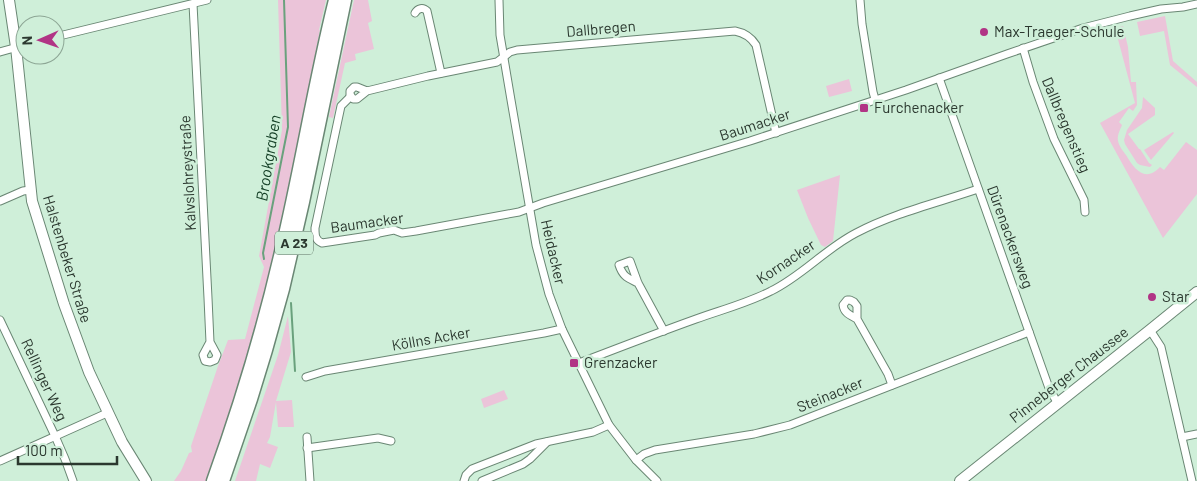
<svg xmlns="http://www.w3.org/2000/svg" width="1197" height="481" font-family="Barlow,sans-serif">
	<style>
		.green { fill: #ebc4d9 }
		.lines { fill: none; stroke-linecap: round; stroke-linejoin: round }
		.stream { stroke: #6aa17d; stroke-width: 2 }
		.street-casing { stroke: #6a8774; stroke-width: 9 }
		.secondary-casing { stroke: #6a8774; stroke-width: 12 }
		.highway-casing { stroke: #6a8774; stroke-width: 15 }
		.street { stroke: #fff; stroke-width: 7 }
		.secondary { stroke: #fff; stroke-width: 10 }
		.highway { stroke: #fff; stroke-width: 12 }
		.poi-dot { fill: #b13485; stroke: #cfefd9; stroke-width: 2 }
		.labels { text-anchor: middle; stroke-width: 5; stroke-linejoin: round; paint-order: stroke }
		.shield { fill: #cfefd9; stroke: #5c6f62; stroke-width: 1 }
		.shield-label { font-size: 14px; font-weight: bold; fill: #2b382f }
		.street-label { font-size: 15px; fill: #2b382f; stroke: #cfefd9 }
		.poi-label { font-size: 15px; fill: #2b382f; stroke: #cfefd9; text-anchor: start }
		.water-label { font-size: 16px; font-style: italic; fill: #154027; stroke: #cfefd9 }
	</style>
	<rect width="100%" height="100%" fill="#cfefd9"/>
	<g class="green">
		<path d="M278 0H326L319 30H320C290 183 261 335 206 481H174L181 471 189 453 192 452 191 446 218 366 228 340 245 339 264 267 259 256 282 130Z"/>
		<polygon points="354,0 368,0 372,21 368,23 374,49 355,54 356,60 345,63 333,118 329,117"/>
		<polygon points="1165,16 1173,61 1197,82 1197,87 1170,65 1164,31 1140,36 1137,22"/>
		<path d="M1123 26 1128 47 1131 82H1136L1137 105 1133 111 1129 108 1119 122 1122 125C1120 130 1117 135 1118 141 1119 146 1123 151 1126 155 1134 169 1145 183 1160 167L1164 170 1186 142 1197 150V194L1163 238 1100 123 1135 103 1115 28Z"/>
		<polygon points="849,79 852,91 829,97 826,86"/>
		<polygon points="1143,97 1155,108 1155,115 1128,134 1139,149 1140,149 1149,163 1152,165 1150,167 1140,165 1137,163 1125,144 1124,140 1127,130 1142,108"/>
		<polygon points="1173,132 1174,133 1151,160 1144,150"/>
		<polygon points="840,175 833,241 825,247 821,245 808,218 797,190"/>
		<polygon points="288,316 291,352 276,401 292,400 294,427 278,427 276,402 270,437 267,443 278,447 270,468 260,464 256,481 235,481 278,355"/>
		<polygon points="504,390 508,399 484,408 481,399"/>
	</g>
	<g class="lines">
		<g class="stream">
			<polyline points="264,259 263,253 288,127 284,0"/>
			<polyline points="291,303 295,371"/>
		</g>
		<g class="street-casing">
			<g id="street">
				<polyline points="499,0 500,35 511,100 536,245 549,294 562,329 609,425 636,460 657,481"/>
				<polyline points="860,0 862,24 873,92 875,99"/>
				<polyline points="193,4 208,298 210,342 203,355 205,361 210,362 215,360 217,355 210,342"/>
				<path d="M415 13C418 8 423 7 427 11L441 73"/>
				<polyline points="55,37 207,0"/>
				<polyline points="1023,48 1033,82 1054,139 1084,200 1085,212"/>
				<polyline points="0,52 25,45"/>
				<polyline points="939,78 1049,388 1058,404"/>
				<path d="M367 91 357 99H353L350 95V91L354 87H357L367 91 428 76 497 62 510 52 517 50 735 31C745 33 751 37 756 45L776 133"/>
				<path d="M351 96 341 106 315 228C315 235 315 240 322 243L375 235 379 233 394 230 402 233 416 231 519 212 543 203 750 141 906 90 1007 54 1083 28 1130 16 1161 9 1183 7 1197 4"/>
				<polyline points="0,201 23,191 30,190"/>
				<path d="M638 283C628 278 623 277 619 265L630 261 638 283 664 331"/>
				<path d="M857 319C850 315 844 313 843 305L847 300H850L854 302 857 306V319L888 374 892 385"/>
				<polyline points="0,320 55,436 65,459 73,481"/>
				<polyline points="1150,330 1161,347 1192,481"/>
				<path d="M579 363C618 348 657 333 696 319 721 310 748 303 771 291 802 276 825 249 856 233 894 213 937 203 978 189"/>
				<polyline points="306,377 325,371 544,333 562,329"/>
				<polyline points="307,437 310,481"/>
				<polyline points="1182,437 1197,434"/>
				<polyline points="307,448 378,438 391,441"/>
				<polyline points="636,460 644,454 655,450 754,434 790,425 1029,332"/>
				<polyline points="0,461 107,413"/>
				<polyline points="464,481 466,475 472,469 536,444 593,432 609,425"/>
				<polyline points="482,481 523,464 530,459 547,442"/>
			</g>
		</g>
		<g class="secondary-casing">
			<g id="secondary">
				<polyline points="9,0 16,47 32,201 64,304 89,372 122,442 146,481"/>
				<polyline points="960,481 1150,330 1197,292"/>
			</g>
		</g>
		<g class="highway-casing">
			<g id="highway">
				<path d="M213 481C240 406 263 330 281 252 301 169 314 84 335 0"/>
				<polyline points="223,481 251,399 266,350 283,289 303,202 345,0"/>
			</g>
		</g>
		<use href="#street" class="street"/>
		<use href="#secondary" class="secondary"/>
		<use href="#highway" class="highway"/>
	</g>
	<g class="poi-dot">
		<circle cx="984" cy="32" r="5"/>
		<rect x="859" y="103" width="10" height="10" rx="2.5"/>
		<circle cx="1152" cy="297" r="5"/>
		<rect x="569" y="358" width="10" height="10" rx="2.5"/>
	</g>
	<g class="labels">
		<rect class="shield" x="275" y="231.5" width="38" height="23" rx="4"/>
		<g class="shield-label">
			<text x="294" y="248">A 23</text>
		</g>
		<g class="street-label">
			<text transform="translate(601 29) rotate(-5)" y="5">Dallbregen</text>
			<text transform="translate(755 125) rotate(-18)" y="5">Baumacker</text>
			<text transform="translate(1066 125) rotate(67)" y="5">Dallbregenstieg</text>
			<text transform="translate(188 173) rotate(-93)" y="5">Kalvslohreystraße</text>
			<text transform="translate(367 223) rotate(-8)" y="5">Baumacker</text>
			<text transform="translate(1010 237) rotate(70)" y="5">Dürenackersweg</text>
			<text transform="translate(553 252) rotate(77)" y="5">Heidacker</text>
			<text transform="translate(67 259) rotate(73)" y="5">Halstenbeker Straße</text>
			<text transform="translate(786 262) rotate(-34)" y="5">Kornacker</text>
			<text transform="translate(431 339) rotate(-10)" y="5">Köllns Acker</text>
			<text transform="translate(1069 375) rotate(-38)" y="5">Pinneberger Chaussee</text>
			<text transform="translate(44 380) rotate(65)" y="5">Rellinger Weg</text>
			<text transform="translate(830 395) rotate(-22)" y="5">Steinacker</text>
		</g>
		<g class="poi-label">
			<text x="994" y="37">Max-Traeger-Schule</text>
			<text x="874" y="113">Furchenacker</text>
			<text x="1162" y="302">Star</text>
			<text x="584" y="368">Grenzacker</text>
		</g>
		<g class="water-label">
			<text transform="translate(268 158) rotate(-81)" y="6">Brookgraben</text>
		</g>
	</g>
	<g transform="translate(40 40) rotate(268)"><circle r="24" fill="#cfefd9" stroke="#8da695"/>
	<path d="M0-4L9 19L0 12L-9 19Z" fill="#b13485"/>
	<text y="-8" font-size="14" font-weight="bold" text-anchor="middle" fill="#2b382f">N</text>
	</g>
	<path d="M18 456v8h99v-8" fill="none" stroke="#2b382f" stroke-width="2.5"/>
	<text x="25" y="456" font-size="15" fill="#2b382f" stroke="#cfefd9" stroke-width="4" paint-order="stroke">100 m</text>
</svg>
